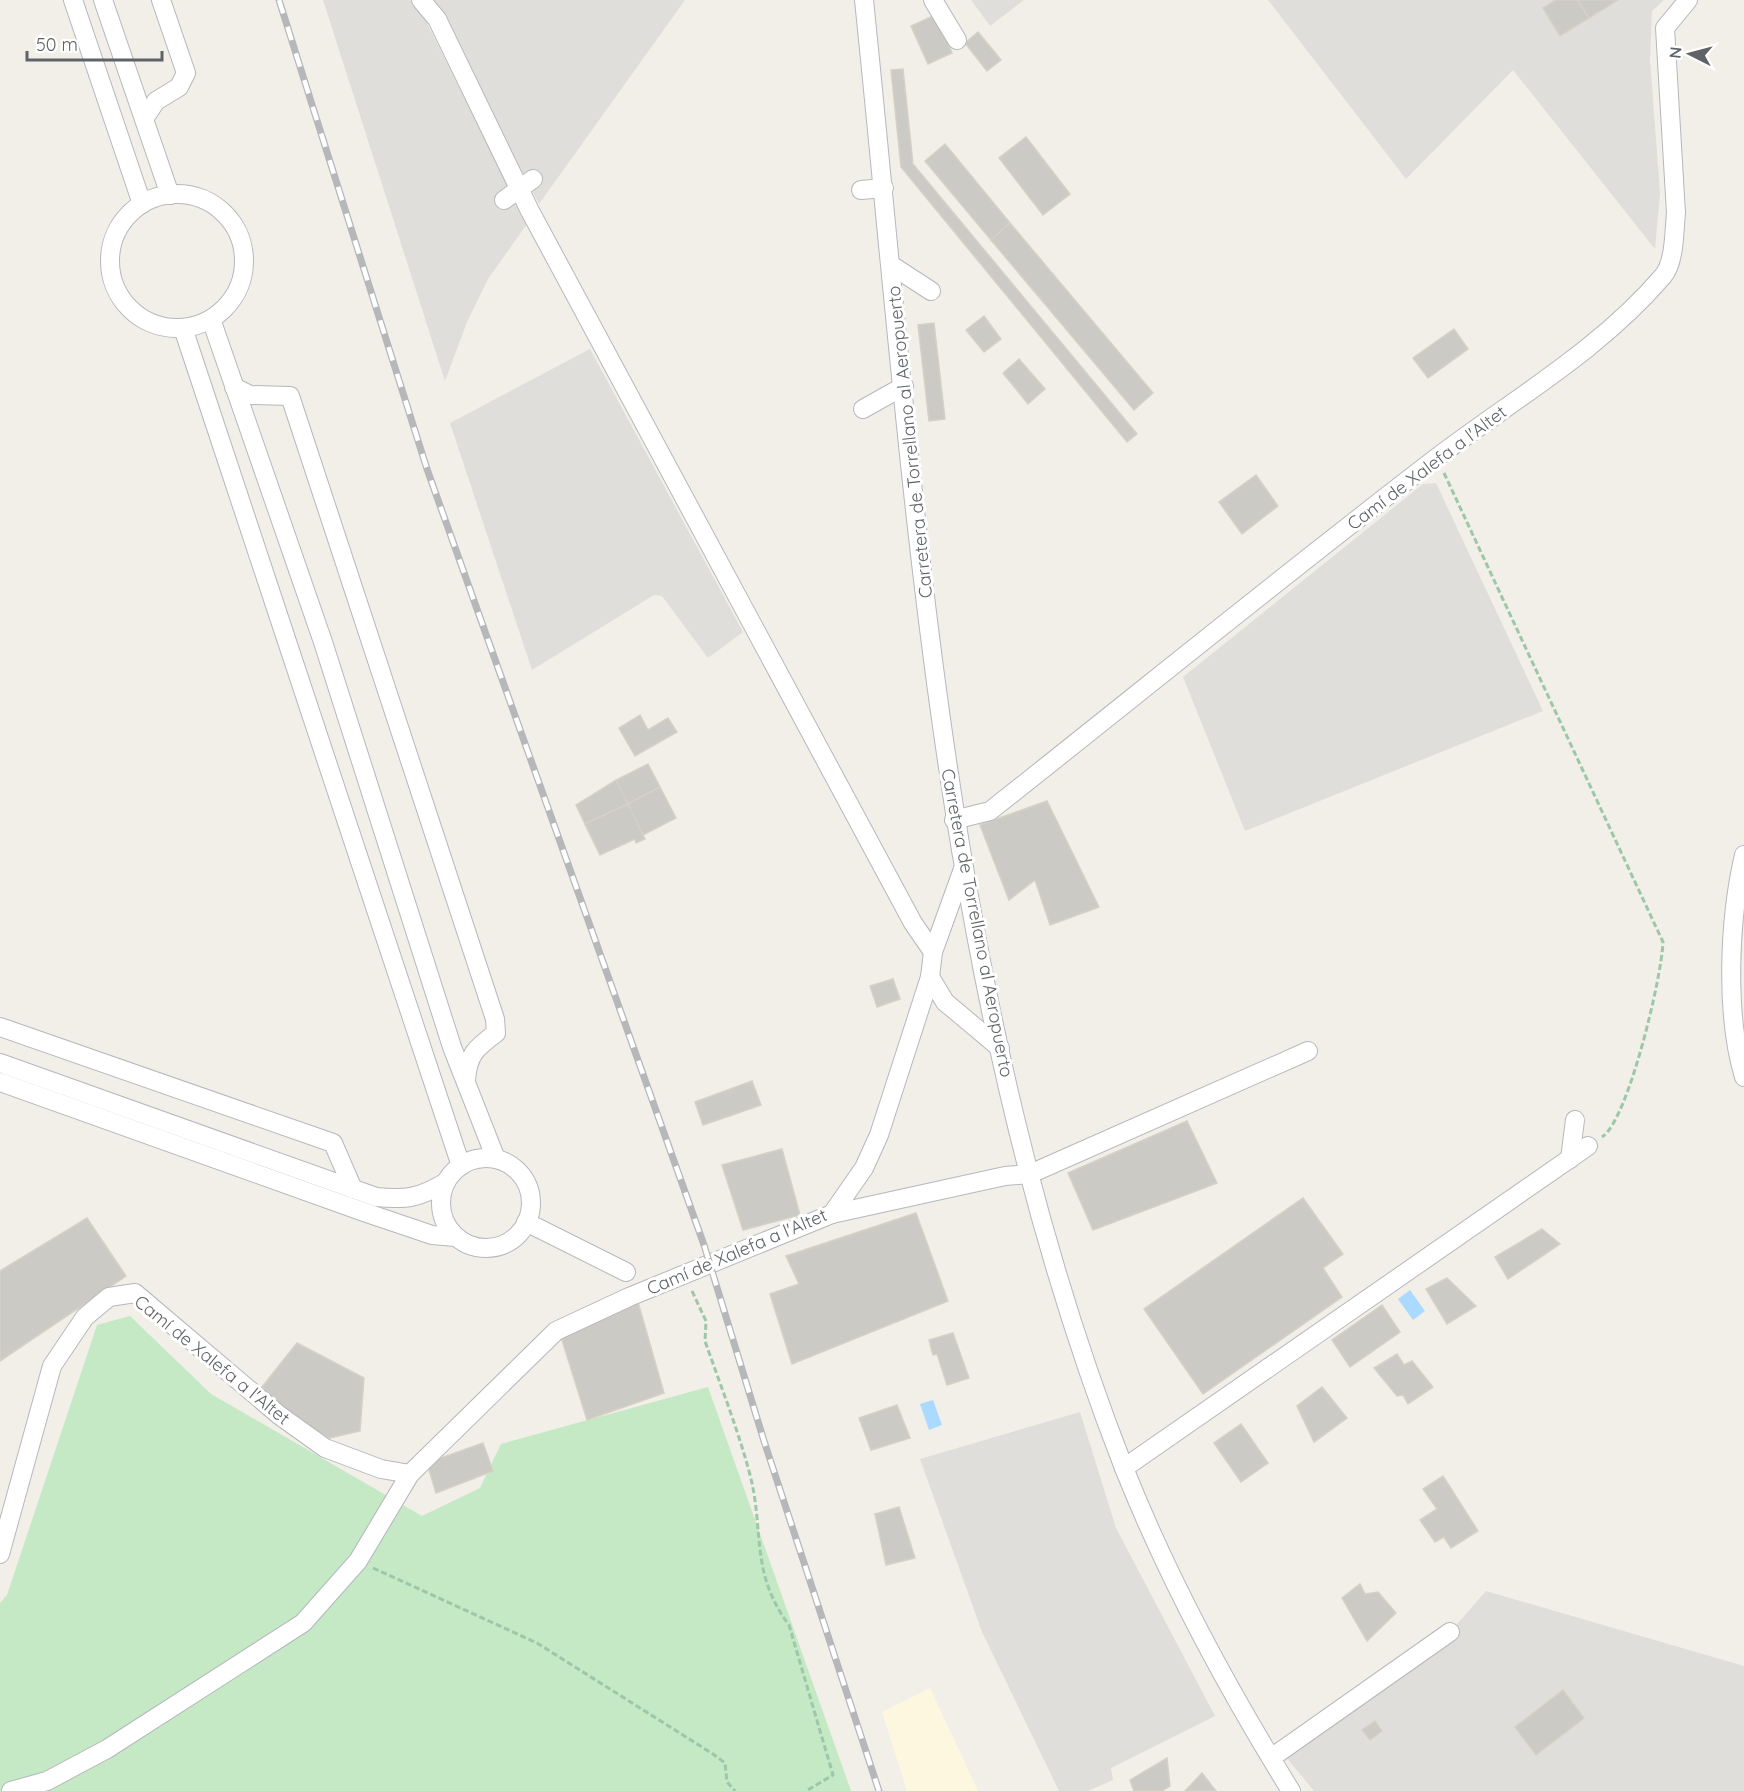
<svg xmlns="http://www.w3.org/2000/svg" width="1744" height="1791" font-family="Quicksand,sans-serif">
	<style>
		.commercial { fill: #fef7e0 }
		.industrial { fill: #e0deda }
		.green { fill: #c5e8c5 }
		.water { fill: #aadaff }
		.building { fill: #cccac5; stroke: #d6d1c6; stroke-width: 1.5 }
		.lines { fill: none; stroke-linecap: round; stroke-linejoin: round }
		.minor-casing { stroke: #b5b8bc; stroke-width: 20 }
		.path { stroke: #9cc7a9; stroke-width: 3; stroke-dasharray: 6 3; stroke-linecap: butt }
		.minor { stroke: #fff; stroke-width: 18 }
		.rail-casing { stroke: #b6b7b8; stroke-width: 7 }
		.rail { stroke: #fff; stroke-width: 4.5; stroke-dasharray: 14; stroke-linecap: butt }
		.labels { text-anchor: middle; stroke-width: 6; stroke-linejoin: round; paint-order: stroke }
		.street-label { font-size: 18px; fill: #5f6368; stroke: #fff }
	</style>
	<rect width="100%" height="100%" fill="#f1efe8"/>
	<polygon class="commercial" points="930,1688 967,1767 978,1791 907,1791 882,1712"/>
	<g class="industrial">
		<polygon points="323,0 410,0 423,15 527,224 488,279 467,322 445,381"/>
		<polygon points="432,0 685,0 539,204"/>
		<polygon points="971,0 1024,0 990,26"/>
		<polygon points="1268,0 1664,0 1652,11 1650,59 1660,193 1655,249 1513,70 1406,179"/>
		<polygon points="590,349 743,632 708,658 662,596 654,595 532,670 450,423"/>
		<polygon points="1436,483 1543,711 1245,831 1183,677 1423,484"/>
		<polygon points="1080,1412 1116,1528 1215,1716 1111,1768 1113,1780 1088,1791 1059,1791 982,1632 920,1459"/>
		<polygon points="1486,1591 1744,1666 1744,1791 1314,1791 1281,1751 1450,1632"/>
	</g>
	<polygon class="green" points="130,1316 211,1394 422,1516 480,1488 501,1444 708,1387 851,1791 0,1791 0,1603 7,1595 97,1325"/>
	<g class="water">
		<polygon points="1410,1290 1425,1311 1413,1320 1398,1299"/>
		<polygon points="933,1400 942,1425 929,1430 920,1404"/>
	</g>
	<g class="building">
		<polygon points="1556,0 1577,0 1589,18 1560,36 1543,8"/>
		<polygon points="1577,0 1618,0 1589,18"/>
		<polygon points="935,15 952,53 928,64 911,26"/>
		<polygon points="978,32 1001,60 987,71 965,43"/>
		<polygon points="903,69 913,164 1137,434 1127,442 901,167 891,70"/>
		<polygon points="1026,137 1070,194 1043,215 999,158"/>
		<polygon points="945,144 1010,223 991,240 925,161"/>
		<polygon points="1010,223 1153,393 1134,410 991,240"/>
		<polygon points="984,316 1001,339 984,352 966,330"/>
		<polygon points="934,323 945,419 929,421 918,325"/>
		<polygon points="1454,329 1468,349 1428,378 1413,358"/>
		<polygon points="1019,359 1045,389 1028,404 1003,373"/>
		<polygon points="1256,475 1278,506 1242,534 1219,502"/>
		<polygon points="640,715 648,730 668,718 677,732 635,756 619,728"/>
		<polygon points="648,764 660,787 628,804 616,780"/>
		<polygon points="616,780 628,804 585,824 576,805"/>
		<polygon points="660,787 676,818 643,835 628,804"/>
		<polygon points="1047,801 1099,907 1050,925 1035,880 1009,900 980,825"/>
		<polygon points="628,804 645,839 636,843 635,839 600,855 585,824"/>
		<polygon points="893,979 900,999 877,1007 870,986"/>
		<polygon points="752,1081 761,1105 703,1125 695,1102"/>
		<polygon points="1187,1121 1217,1183 1093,1230 1068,1173"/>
		<polygon points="782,1149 800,1215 743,1230 722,1165"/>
		<polygon points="1303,1198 1343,1254 1323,1268 1342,1297 1203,1394 1144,1309"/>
		<polygon points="916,1213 948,1301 792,1364 770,1294 799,1284 786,1256"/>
		<polygon points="87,1218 126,1276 0,1361 0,1271"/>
		<polygon points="1542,1229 1560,1244 1508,1279 1495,1257"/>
		<polygon points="1447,1278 1476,1306 1447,1324 1426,1289"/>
		<polygon points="638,1302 664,1393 587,1420 561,1337"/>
		<polygon points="1382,1305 1400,1332 1350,1367 1332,1340"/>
		<polygon points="953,1333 969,1378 947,1385 937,1354 933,1355 929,1340"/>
		<polygon points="297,1343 364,1378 360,1431 330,1438 303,1427 262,1387"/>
		<polygon points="1397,1354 1404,1365 1412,1361 1433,1387 1408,1404 1403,1395 1397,1396 1374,1368"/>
		<polygon points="1322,1387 1347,1418 1314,1442 1297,1406"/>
		<polygon points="897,1405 910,1438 871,1450 859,1418"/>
		<polygon points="1241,1424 1268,1463 1241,1482 1214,1443"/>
		<polygon points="483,1443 493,1471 436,1493 427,1463"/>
		<polygon points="1443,1476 1478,1531 1451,1548 1444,1537 1435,1542 1420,1520 1437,1509 1423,1489"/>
		<polygon points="899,1507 915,1558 886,1565 875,1514"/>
		<polygon points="1360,1584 1365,1594 1378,1592 1396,1613 1367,1641 1342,1598"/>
		<polygon points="1563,1690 1584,1718 1536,1755 1515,1727"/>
		<polygon points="1375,1721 1382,1731 1370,1740 1362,1730"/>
		<polygon points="1167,1758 1170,1786 1162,1791 1134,1791 1130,1780"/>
		<polygon points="1202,1773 1216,1791 1185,1791"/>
	</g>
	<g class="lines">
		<g class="minor-casing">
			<g id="minor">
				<polyline points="73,0 142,204"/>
				<polyline points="103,0 170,195"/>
				<polyline points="421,0 437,19 530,211 913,923 933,952"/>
				<path d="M864 0C915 493 941 1001 1124 1468 1169 1581 1227 1688 1291 1791"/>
				<polyline points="933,0 957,40"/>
				<polyline points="144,119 156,101 179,87 186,73 161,0"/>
				<polyline points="861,190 884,188"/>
				<circle cx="177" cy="261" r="67"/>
				<polyline points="504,200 533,179"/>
				<polyline points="891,265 931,291"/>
				<polyline points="211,319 323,642 452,1047 496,1159"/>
				<polyline points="183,328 461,1166"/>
				<path d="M234 387 250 395 290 396 495 1019 496 1033C476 1048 468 1054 466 1080"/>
				<polyline points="863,409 904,386"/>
				<path d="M954 820 990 811C1138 694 1285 574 1435 459 1512 400 1599 351 1663 276 1675 262 1674 231 1676 213L1665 28 1688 0"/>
				<path d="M1744 855C1729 919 1725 1014 1744 1077"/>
				<polyline points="930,977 945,1002 1000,1048"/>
				<polyline points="0,1027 333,1143 353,1189"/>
				<path d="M0 1063 376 1197C407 1200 419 1198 446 1182"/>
				<polyline points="0,1082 364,1212 432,1235 456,1237"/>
				<circle cx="486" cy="1203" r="45"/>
				<polyline points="1570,1159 1575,1120"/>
				<polyline points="832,1214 1005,1176 1030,1174 1308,1051"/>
				<polyline points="526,1222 626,1272"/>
				<polyline points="1124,1468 1588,1146"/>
				<polyline points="0,1554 52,1366 85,1317 109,1297 135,1293 279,1415 325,1448 381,1469 410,1474"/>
				<polyline points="1271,1758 1450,1632"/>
				<polyline points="11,1791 47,1781 107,1749 303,1623 358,1561 410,1474 556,1331 629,1297 832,1214 864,1168 879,1135 930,977 933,952 963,869"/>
			</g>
		</g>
		<g class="path">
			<path d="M1444 473 1663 942C1662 976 1628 1121 1602 1137"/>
			<path d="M692 1291 706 1321 705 1341C720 1384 737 1427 749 1471 765 1528 749 1572 789 1625L833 1775 806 1791"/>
			<polyline points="373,1568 537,1643 713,1754 725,1763 727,1782 735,1791"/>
		</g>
		<use href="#minor" class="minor"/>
		<g class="rail-casing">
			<polyline id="rail" points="279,0 427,469 704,1245 764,1441 879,1791"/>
		</g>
		<use href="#rail" class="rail"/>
	</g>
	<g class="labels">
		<g class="street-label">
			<text transform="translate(910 442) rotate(-96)" y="6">Carretera de Torrellano al Aeropuerto</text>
			<text transform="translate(1427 468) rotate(-37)" y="6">Camí de Xalefa a l'Altet</text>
			<text transform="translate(977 923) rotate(79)" y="6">Carretera de Torrellano al Aeropuerto</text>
			<text transform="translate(737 1252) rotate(-23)" y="6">Camí de Xalefa a l'Altet</text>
			<text transform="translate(212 1360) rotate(39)" y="6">Camí de Xalefa a l'Altet</text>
		</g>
	</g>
	<g transform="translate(1690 54) rotate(276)" stroke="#ffffff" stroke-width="4.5" paint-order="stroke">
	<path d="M0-4.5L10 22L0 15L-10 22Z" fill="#5f6368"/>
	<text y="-9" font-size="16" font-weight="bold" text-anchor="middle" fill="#5f6368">N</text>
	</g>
	<path d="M27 51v9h135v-9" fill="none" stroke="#5f6368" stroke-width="3"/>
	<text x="36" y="51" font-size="18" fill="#5f6368" stroke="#ffffff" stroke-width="4.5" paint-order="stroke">50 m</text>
</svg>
